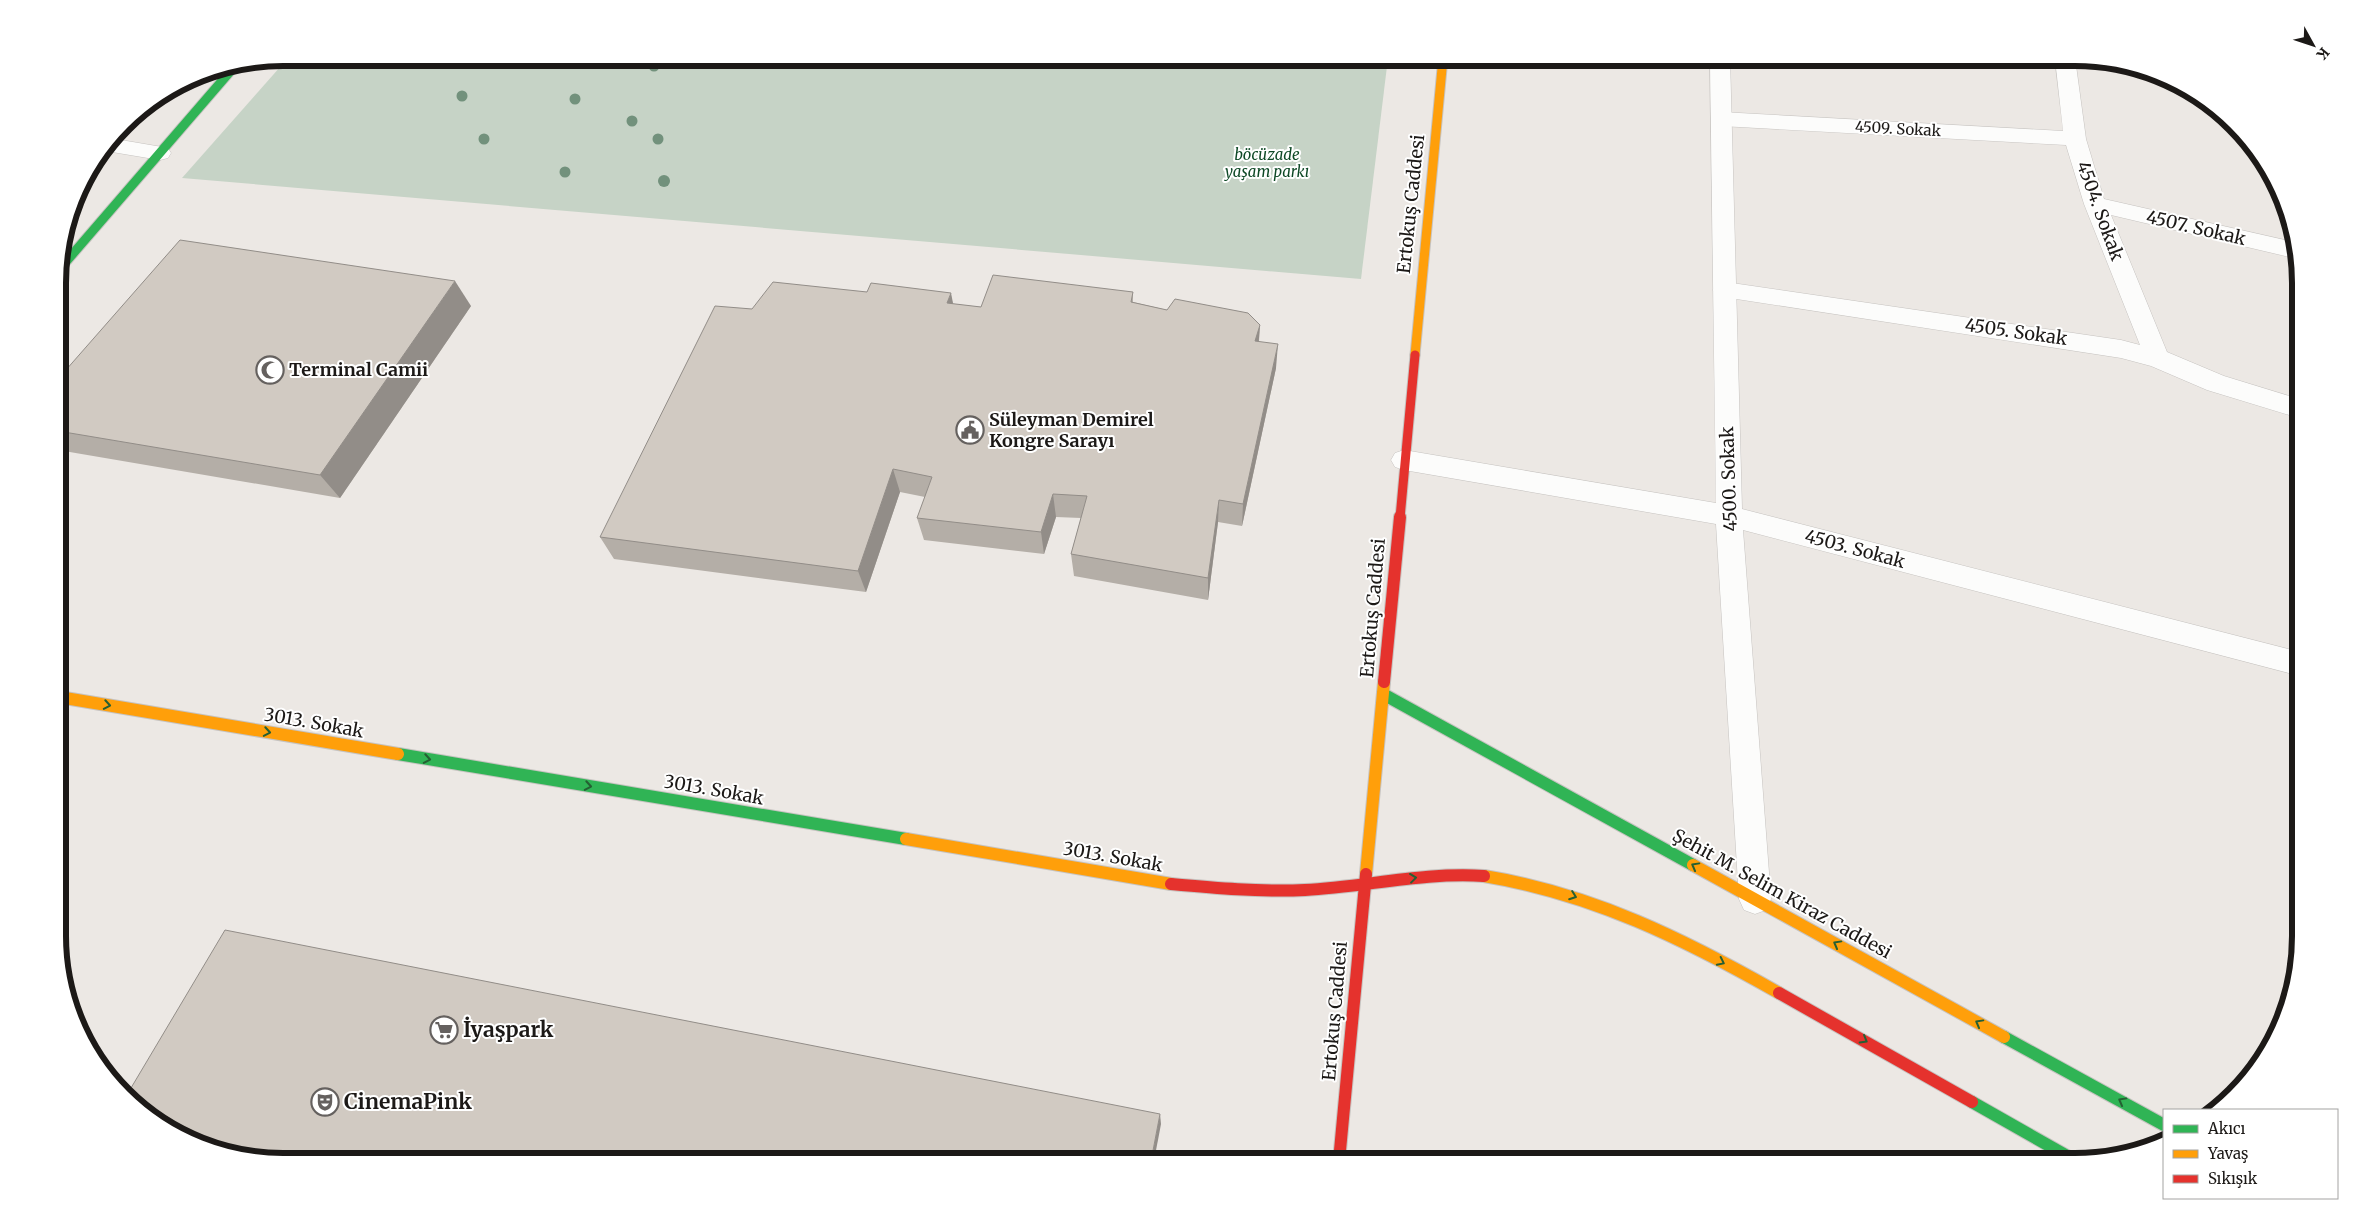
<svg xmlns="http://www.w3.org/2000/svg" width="2358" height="1219" font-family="Merriweather,serif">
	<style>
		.green { fill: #c6d3c6 }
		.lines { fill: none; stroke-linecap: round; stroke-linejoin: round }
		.lane-casing { stroke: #c6c3c0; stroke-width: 1 }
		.street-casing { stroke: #c6c3c0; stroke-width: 1 }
		.fast-far1-casing { stroke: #c6c3c0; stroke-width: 11 }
		.fast-casing { stroke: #c6c3c0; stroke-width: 14 }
		.slow-far1-casing { stroke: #c6c3c0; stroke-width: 11 }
		.slow-casing { stroke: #c6c3c0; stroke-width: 14 }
		.jam-far1-casing { stroke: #c6c3c0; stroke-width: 11 }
		.jam-casing { stroke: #c6c3c0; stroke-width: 14 }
		.lane { fill: #fcfcfb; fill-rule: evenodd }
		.street { fill: #fcfcfb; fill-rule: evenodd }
		.fast-far1 { stroke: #30b455; stroke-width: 9 }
		.fast { stroke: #30b455; stroke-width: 12 }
		.slow-far1 { stroke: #ff9f0a; stroke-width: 9 }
		.slow { stroke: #ff9f0a; stroke-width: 12 }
		.jam-far1 { stroke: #e5322d; stroke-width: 9 }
		.jam { stroke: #e5322d; stroke-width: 12 }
		.tree { fill: #72917c }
		.wall { fill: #b4aea7 }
		.shaded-wall { fill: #928d88 }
		.building { fill: #d1cac2; stroke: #928d88 }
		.oneway { stroke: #255f33 }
		.labels { text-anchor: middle; stroke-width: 4; stroke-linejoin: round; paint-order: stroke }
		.far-street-label { font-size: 15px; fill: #1c1917; stroke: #fff }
		.far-park-label { font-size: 15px; font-style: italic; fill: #0e4926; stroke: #fff }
		.street-label { font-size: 18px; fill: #1c1917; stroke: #fff }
		.poi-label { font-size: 18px; font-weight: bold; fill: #1c1917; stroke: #fff; text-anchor: start }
		.near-poi-label { font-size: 21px; font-weight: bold; fill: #1c1917; stroke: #fff; text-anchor: start }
		.rim { fill: none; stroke: #1c1917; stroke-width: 6 }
	</style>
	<rect width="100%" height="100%" fill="#ece8e4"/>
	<polygon class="green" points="288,58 1388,58 1361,279 182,178"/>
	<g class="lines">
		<g class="lane-casing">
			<g id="lane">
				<polygon points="2055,58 2075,58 2086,139 2104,199 2294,242 2298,259 2111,215 2167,352 2224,376 2299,399 2299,418 2207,390 2151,366 2121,358 1717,296 1713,290 1717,284 1725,282 2121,340 2140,345 2084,204 2066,145 1721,126 1714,124 1711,119 1714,114 1721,112 2063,131"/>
				<polygon points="115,139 168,148 171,153 168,158 160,160 106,151"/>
			</g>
		</g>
		<g class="street-casing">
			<polygon id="street" points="1710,58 1730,58 1742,509 2300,652 2300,676 1743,530 1771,899 1766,910 1755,914 1744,910 1739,899 1716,524 1404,470 1395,467 1391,460 1395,453 1404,450 1716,503"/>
		</g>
		<g class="fast-far1-casing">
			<polyline id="fast-far1" points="58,271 234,67"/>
		</g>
		<g class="fast-casing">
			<g id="fast">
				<polyline points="1383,694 1693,865"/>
				<polyline points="398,754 906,839"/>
				<polyline points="2004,1037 2164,1125"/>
				<polyline points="1972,1102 2076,1161"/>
			</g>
		</g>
		<g class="slow-far1-casing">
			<polyline id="slow-far1" points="1415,355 1443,58"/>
		</g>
		<g class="slow-casing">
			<g id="slow">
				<polyline points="59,697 398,754"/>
				<polyline points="906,839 1171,884"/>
				<polyline points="1693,865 2004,1037"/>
				<polyline points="1366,874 1384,682"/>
				<path d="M1484 876C1593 894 1684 939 1779 993"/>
			</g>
		</g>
		<g class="jam-far1-casing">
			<polyline id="jam-far1" points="1400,518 1415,355"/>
		</g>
		<g class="jam-casing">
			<g id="jam">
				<polyline points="1384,682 1400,517"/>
				<path d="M1171 884C1215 888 1260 892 1305 890 1365 887 1423 872 1484 876"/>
				<polyline points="1779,993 1972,1102"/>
				<polyline points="1339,1161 1366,874"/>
			</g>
		</g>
		<use href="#lane" class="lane"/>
		<use href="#street" class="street"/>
		<use href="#fast-far1" class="fast-far1"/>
		<use href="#fast" class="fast"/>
		<use href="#slow-far1" class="slow-far1"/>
		<use href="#slow" class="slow"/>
		<use href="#jam-far1" class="jam-far1"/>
		<use href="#jam" class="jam"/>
	</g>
	<g class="tree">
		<circle cx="654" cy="66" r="5.5"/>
		<circle cx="462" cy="96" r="5.5"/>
		<circle cx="575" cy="99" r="5.5"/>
		<circle cx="632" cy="121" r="5.5"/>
		<circle cx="484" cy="139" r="5.5"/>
		<circle cx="658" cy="139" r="5.5"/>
		<circle cx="565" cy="172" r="5.5"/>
		<circle cx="664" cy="181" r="6"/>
	</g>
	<g class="wall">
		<polygon points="1133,292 1133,302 1167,310 1260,325 1259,341 1276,368 1242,526 1218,522 1208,600 1074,576 1071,554 1081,518 1056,517 1044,554 924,540 917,518 925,497 900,492 866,592 614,559 600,537 752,309 953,304 981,307"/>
		<polygon points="471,306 340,498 58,450 58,379"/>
	</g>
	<g class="shaded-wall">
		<polygon points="455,281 471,306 340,498 320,475"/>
		<polygon points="951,293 956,318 947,303"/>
		<polygon points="1260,325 1258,350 1255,341"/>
		<polygon points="1278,344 1276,368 1242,526 1243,504"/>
		<polygon points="893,469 900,492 866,592 858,571"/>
		<polygon points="1053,494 1056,517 1044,554 1041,532"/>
		<polygon points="1219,500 1218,522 1208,600 1208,578"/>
		<polygon points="1160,1114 1161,1124 1154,1161 1151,1161"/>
	</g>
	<g class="building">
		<polygon points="180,240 455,281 320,475 58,431 58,379"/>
		<polygon points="993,275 1133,292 1131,302 1167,310 1175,299 1248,313 1260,325 1255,341 1278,344 1243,504 1219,500 1208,578 1071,554 1087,496 1053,494 1041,532 917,518 932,477 893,469 858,571 600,537 715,306 752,309 773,282 867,292 871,283 951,293 947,303 981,307"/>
		<polygon points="225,930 1160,1114 1151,1161 284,1162 184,1138 128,1093"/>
	</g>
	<defs><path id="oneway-chevron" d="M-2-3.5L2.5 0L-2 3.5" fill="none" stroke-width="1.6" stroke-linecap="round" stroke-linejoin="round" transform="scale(1.25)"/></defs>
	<g class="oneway">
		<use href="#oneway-chevron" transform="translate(107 705) rotate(10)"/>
		<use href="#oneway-chevron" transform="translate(267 732) rotate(10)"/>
		<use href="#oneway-chevron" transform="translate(427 759) rotate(10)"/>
		<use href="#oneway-chevron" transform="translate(588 786) rotate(10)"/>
		<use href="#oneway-chevron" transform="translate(1695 866) rotate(-151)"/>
		<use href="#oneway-chevron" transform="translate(1413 878) rotate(-7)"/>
		<use href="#oneway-chevron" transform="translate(1573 896) rotate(20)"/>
		<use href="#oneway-chevron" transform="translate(1837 944) rotate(-151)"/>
		<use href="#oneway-chevron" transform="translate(1721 962) rotate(26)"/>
		<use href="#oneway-chevron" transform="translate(1979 1023) rotate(-151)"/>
		<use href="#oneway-chevron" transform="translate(1864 1040) rotate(30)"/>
		<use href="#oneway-chevron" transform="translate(2122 1101) rotate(-151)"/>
	</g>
	<defs>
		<g id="mosque-ring" transform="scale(1.4375)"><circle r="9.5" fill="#fff" stroke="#65615f" stroke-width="1.5"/><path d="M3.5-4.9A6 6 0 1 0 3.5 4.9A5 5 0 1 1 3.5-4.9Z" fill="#65615f"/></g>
		<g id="civic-ring" transform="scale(1.4375)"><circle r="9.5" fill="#fff" stroke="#65615f" stroke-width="1.5"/><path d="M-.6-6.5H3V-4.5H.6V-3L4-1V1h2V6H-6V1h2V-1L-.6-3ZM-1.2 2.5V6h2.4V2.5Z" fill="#65615f"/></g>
		<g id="supermarket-ring" transform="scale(1.4375)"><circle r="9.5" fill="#fff" stroke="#65615f" stroke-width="1.5"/><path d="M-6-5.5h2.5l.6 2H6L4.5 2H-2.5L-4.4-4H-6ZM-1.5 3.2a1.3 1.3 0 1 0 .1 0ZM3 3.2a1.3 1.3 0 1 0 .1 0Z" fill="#65615f"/></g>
		<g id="theatre-ring" transform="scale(1.4375)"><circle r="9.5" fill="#fff" stroke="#65615f" stroke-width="1.5"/><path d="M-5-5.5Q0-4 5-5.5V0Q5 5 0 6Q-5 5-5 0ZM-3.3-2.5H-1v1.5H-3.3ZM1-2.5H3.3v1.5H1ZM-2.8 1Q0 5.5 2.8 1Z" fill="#65615f"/></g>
	</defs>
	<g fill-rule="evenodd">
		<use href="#mosque-ring" x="270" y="370"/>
		<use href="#civic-ring" x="970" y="430"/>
		<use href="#supermarket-ring" x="444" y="1030"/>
		<use href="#theatre-ring" x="325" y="1102"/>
	</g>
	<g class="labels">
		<g class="far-street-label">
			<text transform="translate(1898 129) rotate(3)" y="5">4509. Sokak</text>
		</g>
		<g class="far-park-label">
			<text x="1267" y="160">böcüzade<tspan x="1267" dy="17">yaşam parkı</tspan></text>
		</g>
		<g class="street-label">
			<text transform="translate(1411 204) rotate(-84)" y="6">Ertokuş Caddesi</text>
			<text transform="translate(2100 211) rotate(70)" y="6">4504. Sokak</text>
			<text transform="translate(2196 228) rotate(13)" y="6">4507. Sokak</text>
			<text transform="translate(2016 332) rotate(8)" y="6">4505. Sokak</text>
			<text transform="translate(1729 479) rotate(-92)" y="6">4500. Sokak</text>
			<text transform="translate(1855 549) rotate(15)" y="6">4503. Sokak</text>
			<text transform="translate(1373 608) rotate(-85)" y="6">Ertokuş Caddesi</text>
			<text transform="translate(314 723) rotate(10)" y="6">3013. Sokak</text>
			<text transform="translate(714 790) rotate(10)" y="6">3013. Sokak</text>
			<text transform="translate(1113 857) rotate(10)" y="6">3013. Sokak</text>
			<text transform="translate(1782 894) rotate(29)" y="6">Şehit M. Selim Kiraz Caddesi</text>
			<text transform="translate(1335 1011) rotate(-85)" y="6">Ertokuş Caddesi</text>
		</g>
		<g class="poi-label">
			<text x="289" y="376">Terminal Camii</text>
			<text x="989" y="426">Süleyman Demirel<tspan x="989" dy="21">Kongre Sarayı</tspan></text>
		</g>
		<g class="near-poi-label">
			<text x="463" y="1037">İyaşpark</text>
			<text x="344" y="1109">CinemaPink</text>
		</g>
	</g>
	<path d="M0 0H2358V1219H0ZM283 66H2075A217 217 0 0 1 2292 283V936A217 217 0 0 1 2075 1153H283A217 217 0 0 1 66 936V283A217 217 0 0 1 283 66Z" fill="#fff" fill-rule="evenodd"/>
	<path class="rim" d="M283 66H2075A217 217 0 0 1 2292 283V936A217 217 0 0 1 2075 1153H283A217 217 0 0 1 66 936V283A217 217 0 0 1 283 66Z"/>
	<rect x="2163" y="1109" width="175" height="90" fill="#ffffff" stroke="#a4a3a2"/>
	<rect x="2173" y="1125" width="25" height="8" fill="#30b455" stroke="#a4a3a2"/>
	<text x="2208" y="1134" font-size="15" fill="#1c1917">Akıcı</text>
	<rect x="2173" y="1150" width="25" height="8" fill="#ff9f0a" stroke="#a4a3a2"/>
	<text x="2208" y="1159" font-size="15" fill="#1c1917">Yavaş</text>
	<rect x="2173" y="1175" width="25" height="8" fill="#e5322d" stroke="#a4a3a2"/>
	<text x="2208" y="1184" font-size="15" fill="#1c1917">Sıkışık</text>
	<g transform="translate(2313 45) rotate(130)" stroke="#ffffff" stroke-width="4" paint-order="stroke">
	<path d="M0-4L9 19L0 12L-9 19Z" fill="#1c1917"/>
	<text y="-8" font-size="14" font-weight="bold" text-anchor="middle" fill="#1c1917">K</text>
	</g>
</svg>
